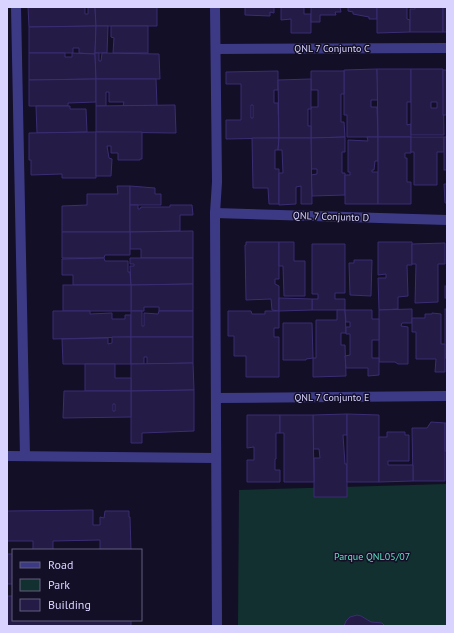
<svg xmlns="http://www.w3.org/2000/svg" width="454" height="633" font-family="'PT Sans',sans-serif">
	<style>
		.green { fill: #12302f }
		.building { fill: #241b47; stroke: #3b2d73; fill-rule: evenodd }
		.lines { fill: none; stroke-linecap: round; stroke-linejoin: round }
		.minor { stroke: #3d3a85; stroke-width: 10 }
		.labels { text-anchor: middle; stroke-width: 3; stroke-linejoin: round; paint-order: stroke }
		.street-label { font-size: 10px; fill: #d9d4ff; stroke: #130f26 }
		.park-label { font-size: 10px; fill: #5fe0c0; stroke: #130f26 }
	</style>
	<rect width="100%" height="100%" fill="#130f26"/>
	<polygon class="green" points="447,484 447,626 238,626 239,490"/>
	<g class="building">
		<polygon points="28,7 85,7 85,14 88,14 88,7 95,7 96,26 29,27"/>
		<polygon points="95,7 157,7 157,26 96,26"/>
		<polygon points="245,7 274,7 274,13 270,12 270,16 245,15"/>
		<polygon points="281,7 304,7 304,14 311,14 311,33 291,33 291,19 281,20"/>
		<polygon points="311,7 340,7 341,12 335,12 336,15 320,15 320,22 311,22"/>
		<polygon points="348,7 377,7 377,19 369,19 369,17 353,14 353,12 348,11"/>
		<polygon points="377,7 407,7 407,19 410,20 410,32 377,33"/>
		<polygon points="415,7 443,7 443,32 410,32 410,9 415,9"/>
		<rect x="443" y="7" width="4" height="25"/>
		<polygon points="96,26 95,54 79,53 79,48 73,48 73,53 29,53 29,27"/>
		<polygon points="96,26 108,26 107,53 95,53"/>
		<polygon points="111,26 148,26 148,53 113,53 114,38 111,37"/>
		<polygon points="29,53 65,53 65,57 72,57 72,53 95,54 96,79 29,80"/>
		<polygon points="95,53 99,53 99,61 101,61 102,53 159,54 160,79 96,79"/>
		<polygon points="377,69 378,100 371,100 371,107 377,107 378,137 347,137 347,115 344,115 344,70"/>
		<polygon points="377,69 411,69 411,102 407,102 407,125 411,124 411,137 378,137"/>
		<path d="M411 69H443L444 135H411ZM431 102H437V108H431Z"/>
		<rect x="443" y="70" width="4" height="45"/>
		<path d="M278 71V90H274V103H278L279 138 226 139V120H241V84H226V72ZM251 105H253V118H251Z"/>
		<polygon points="311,71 344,71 344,94 341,94 341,122 344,122 345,137 311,138 311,107 318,107 318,90 311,90"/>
		<polygon points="96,79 96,102 68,103 68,106 29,106 29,80"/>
		<polygon points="96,79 156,79 157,106 123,106 124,102 109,102 109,92 106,92 106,106 96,106"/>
		<polygon points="311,79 311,109 308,109 308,126 311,126 311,138 279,138 278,80"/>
		<polygon points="175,105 176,133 96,132 96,106"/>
		<polygon points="36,106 70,106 70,109 86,109 87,132 37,133"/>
		<polygon points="96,132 96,178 62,178 62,174 31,175 31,160 29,160 29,133"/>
		<polygon points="96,132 142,132 142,159 140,159 140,160 118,160 118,153 111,153 111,146 107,146 109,158 112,159 111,176 96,176"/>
		<polygon points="345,137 345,152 342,152 342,173 345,173 345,195 312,196 311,175 317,174 317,169 311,169 311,138"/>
		<polygon points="367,137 378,137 378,161 375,161 374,170 372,170 372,172 378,172 378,204 345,204 345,175 350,175 350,172 348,172 348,140 368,141"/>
		<polygon points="378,137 411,137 411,153 405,153 405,158 407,158 407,182 411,182 411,204 378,204"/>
		<polygon points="411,137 444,137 444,152 437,152 437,185 414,185 414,152 411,152"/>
		<rect x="444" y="137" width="3" height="33"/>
		<polygon points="252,138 279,138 278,150 275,150 275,169 279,169 279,204 269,204 268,188 253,188"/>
		<polygon points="279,138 311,138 312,204 301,204 301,186 296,187 296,204 279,205 279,173 283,173 282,150 278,150"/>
		<polygon points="444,184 447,184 447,203 445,203"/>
		<polygon points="117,186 130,186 130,232 62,232 62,206 87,205 87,194 118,194"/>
		<polygon points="130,186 155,188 155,194 161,194 161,205 130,205"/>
		<polygon points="130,205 138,205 138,209 140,209 141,207 170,207 170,205 192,205 193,215 180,215 180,231 130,232"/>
		<polygon points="193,231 193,258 141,258 141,249 130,249 130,232"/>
		<polygon points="62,232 130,232 130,255 105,255 104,258 62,258"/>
		<polygon points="246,242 279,242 279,279 275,279 275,284 279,286 279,311 272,310 271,299 246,300 245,245 246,245"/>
		<polygon points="279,242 294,242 294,261 305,261 305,296 284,296 283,266 279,266"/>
		<polygon points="378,242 412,242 412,265 407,265 408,296 398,297 398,309 379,310 378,278 386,278 386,274 378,275"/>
		<polygon points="445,243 445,264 438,264 438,302 415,303 416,264 412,264 412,244"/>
		<polygon points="312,244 345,244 345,293 335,293 335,299 345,299 345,310 312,310 312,299 318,299 318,294 312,294"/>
		<polygon points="104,258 105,261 128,261 128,272 130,272 131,285 73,285 73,275 62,275 62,259"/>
		<polygon points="130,258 193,258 193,284 131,285 130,266 134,266 134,264 130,264"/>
		<polygon points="354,260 372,260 371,296 350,295 349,263 354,263"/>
		<polygon points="193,284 193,311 159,311 159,307 144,307 144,311 131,311 131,285"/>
		<rect x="63" y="285" width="68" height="26"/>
		<rect x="445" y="286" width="2" height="12"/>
		<polygon points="279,298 312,299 312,310 279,311"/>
		<polygon points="412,309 412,323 402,323 401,326 408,327 408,364 398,364 395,362 379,362 379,310"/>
		<rect x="445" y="309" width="2" height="49"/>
		<polygon points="337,310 345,310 346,333 341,333 341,345 345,345 346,376 313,377 313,358 316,358 316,320 337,320"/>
		<polygon points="345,310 372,310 372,319 379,319 379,340 372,340 372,358 379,358 379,375 368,376 368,368 346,368 345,356 350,355 350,334 346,334 346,327 350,327 350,322 346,322"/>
		<polygon points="53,311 90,311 90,314 112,313 112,319 125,319 125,315 131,315 131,337 53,339"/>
		<polygon points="131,311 142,311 142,326 144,326 144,313 158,314 159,311 193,311 193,337 131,337"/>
		<polygon points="228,311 251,311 252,314 265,314 265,311 279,311 279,328 274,328 274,337 279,337 279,377 246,377 246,356 234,356 234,336 228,336"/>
		<polygon points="432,313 441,314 441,344 445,344 445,372 435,372 436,359 416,359 416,332 412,332 412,318 425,318 425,314 432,314"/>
		<polygon points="283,323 312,323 313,358 306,359 306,360 283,360"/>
		<polygon points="112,337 131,337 131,364 63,364 62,339 108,338 108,344 112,343"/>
		<polygon points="131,337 193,337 193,363 147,364 147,357 144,357 144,364 131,364"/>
		<polygon points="193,363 194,390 131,391 131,364"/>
		<polygon points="85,364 115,364 115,378 131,378 131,391 85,391"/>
		<polygon points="194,390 194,431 142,433 142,443 131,443 131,391"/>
		<path d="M64 391H131V417L63 418ZM113 404H115V411H113Z"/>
		<polygon points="347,414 347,435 343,435 345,464 347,464 347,497 314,497 314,458 320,458 319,449 313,449 313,415"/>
		<polygon points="347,414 379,415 379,482 347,482"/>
		<polygon points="247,415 280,415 280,433 276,433 276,459 275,459 275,470 280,470 280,482 247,482 247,460 254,460 254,447 247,448"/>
		<polygon points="280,415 313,415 314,482 284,482 284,433 280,433"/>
		<polygon points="431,422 445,423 445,481 413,481 412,428 427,428"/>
		<rect x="445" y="423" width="2" height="28"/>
		<polygon points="387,432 405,432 405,435 409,435 409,461 388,461 388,465 413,465 413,481 379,482 379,437 387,437"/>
		<polygon points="93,510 93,525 100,525 100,517 104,518 105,511 129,511 129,517 130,517 131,550 100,550 100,540 53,541 53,550 33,550 33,541 7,541 7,511"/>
		<rect x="7" y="554" width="6" height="30"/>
		<polygon points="7,596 13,596 13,620 131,620 131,626 7,626"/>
		<polygon points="357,615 361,616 371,622 382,623 385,626 344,626 346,621 350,617"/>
	</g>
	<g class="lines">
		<g class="minor">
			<polyline points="16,7 25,456"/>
			<path d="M215 7 217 182 215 213C216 351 216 488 217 626"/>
			<polyline points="216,49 447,48"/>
			<polyline points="215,213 447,220"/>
			<polyline points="216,398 447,396"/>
			<polyline points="7,456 215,458"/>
		</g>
	</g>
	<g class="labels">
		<g class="street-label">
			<text x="332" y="52">QNL 7 Conjunto C</text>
			<text transform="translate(331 216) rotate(2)" y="4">QNL 7 Conjunto D</text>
			<text x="332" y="401">QNL 7 Conjunto E</text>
		</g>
		<g class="park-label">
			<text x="372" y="560">Parque QNL05/07</text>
		</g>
	</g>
	<rect width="454" height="633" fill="none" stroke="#d9d4ff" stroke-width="16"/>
	<rect x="12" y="549" width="130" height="72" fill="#130f26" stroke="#625e7d"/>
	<rect x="20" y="562" width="20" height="6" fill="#3d3a85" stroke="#625e7d"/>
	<text x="48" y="569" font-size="12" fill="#d9d4ff">Road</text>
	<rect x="20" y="579" width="20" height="12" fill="#12302f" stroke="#625e7d"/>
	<text x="48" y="589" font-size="12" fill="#d9d4ff">Park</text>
	<rect x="20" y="599" width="20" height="12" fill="#241b47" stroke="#625e7d"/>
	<text x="48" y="609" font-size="12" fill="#d9d4ff">Building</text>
</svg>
